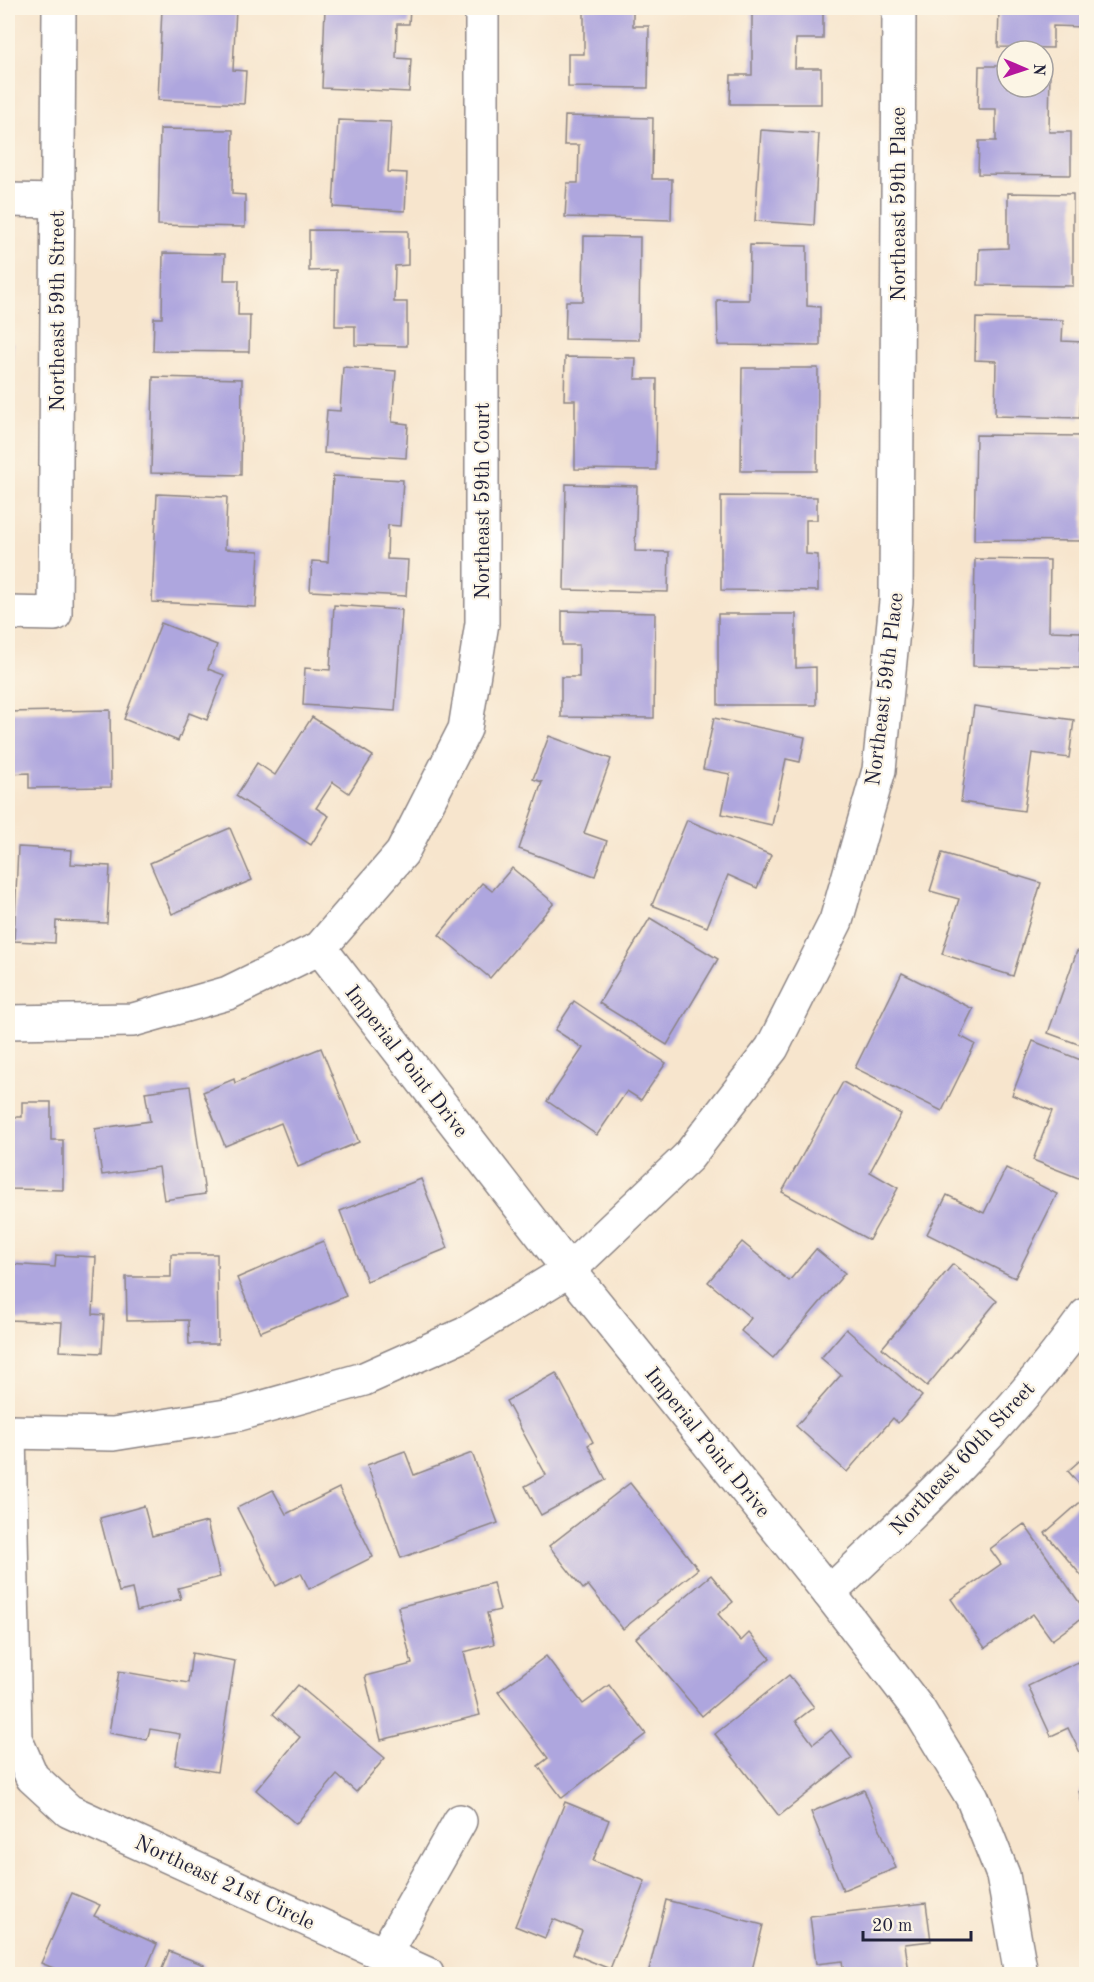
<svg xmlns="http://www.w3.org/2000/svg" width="1094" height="1982" font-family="'Old Standard TT',serif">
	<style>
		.building { fill: #aea6de }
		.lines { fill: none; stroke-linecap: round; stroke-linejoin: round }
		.minor-casing { stroke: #8c8484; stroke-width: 36 }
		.minor { stroke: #fff; stroke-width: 33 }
		.labels { text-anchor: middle; stroke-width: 4.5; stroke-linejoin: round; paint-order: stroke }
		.street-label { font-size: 21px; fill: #22223b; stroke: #fcf5e5 }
	</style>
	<rect width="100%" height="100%" fill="#fcf5e5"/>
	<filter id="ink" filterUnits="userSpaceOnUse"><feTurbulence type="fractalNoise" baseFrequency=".0167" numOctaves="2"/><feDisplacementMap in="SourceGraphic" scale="12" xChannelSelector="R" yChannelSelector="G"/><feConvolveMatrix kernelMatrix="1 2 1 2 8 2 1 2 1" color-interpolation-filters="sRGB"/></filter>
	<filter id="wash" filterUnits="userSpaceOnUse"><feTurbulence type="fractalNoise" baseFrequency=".008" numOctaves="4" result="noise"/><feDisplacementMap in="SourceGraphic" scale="24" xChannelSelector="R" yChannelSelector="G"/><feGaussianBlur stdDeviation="1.35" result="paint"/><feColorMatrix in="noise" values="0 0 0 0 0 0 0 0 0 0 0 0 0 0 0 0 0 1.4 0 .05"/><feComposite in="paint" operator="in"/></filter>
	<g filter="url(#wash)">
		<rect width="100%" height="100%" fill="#f7e5cd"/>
		<g id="blocks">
			<g class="building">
				<polygon points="162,8 236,8 233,70 246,71 244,104 158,100"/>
				<polygon points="325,8 410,8 409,24 397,24 396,58 411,59 409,92 322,88"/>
				<polygon points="584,8 633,8 633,26 649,26 648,88 568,87 568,54 584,54"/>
				<polygon points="752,8 823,8 823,39 796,39 795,68 821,68 821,104 730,104 731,75 752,75"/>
				<polygon points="999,8 1085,8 1085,27 1053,26 1053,48 998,47"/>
				<polygon points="979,66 1007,66 1007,87 1043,87 1043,66 1050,66 1049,132 1071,132 1071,175 978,174 979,141 996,141 996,109 978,109"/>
				<polygon points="565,116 653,118 652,179 672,179 671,220 565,217 567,183 578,183 579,145 564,145"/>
				<polygon points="338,120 391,122 388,172 407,173 405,211 333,207"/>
				<polygon points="160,129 233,130 232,194 245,195 245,227 158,225"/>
				<polygon points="761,130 819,134 814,225 755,221"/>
				<polygon points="1008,193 1073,194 1073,286 978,285 979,249 1008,248"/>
				<polygon points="309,230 408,231 408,265 395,266 394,302 407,302 407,346 355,345 355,326 335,326 336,270 309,271"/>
				<polygon points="584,236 640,237 639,340 565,339 566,301 583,301"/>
				<polygon points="750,245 807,246 807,306 820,307 820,346 718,345 717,300 749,300"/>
				<polygon points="163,253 225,254 224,280 239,280 238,315 250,315 249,352 153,351 154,318 162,318"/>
				<polygon points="976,318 1063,320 1062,341 1083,342 1080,418 995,416 996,361 975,360"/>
				<polygon points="8,342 13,343 11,378 8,378"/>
				<polygon points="565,357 636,358 635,379 657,379 656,470 575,469 575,400 564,400"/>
				<polygon points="343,367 396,371 392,422 408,424 406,458 324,453 327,410 340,411"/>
				<polygon points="742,368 818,368 817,471 741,471"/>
				<polygon points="153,377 242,379 241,475 151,473"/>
				<polygon points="976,435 1084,436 1083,541 974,540"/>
				<polygon points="333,476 403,480 400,526 388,525 387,559 408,560 406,596 310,591 312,561 328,562"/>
				<polygon points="566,484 637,486 635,551 669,552 668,592 564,590"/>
				<polygon points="157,494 227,497 225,549 259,551 256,607 152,602"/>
				<polygon points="721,496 817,497 817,520 806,520 806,554 818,555 818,591 721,590"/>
				<polygon points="975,559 1050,560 1049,631 1081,632 1080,668 973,666"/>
				<polygon points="334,605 402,610 395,711 303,705 305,668 330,670"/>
				<polygon points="562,611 655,613 654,718 561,717 561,677 579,677 579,645 562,645"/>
				<polygon points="718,614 796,614 796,668 816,667 816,705 718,705"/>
				<polygon points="161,623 217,645 208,669 224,675 207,720 189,713 178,741 124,719"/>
				<polygon points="974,706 1074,720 1069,758 1032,753 1024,811 961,802"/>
				<polygon points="110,710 111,787 29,788 29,773 8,774 8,712"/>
				<polygon points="312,717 373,756 349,793 333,782 316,808 329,816 311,845 236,796 257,763 275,775"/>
				<polygon points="714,718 805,737 800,762 786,759 772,825 722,814 730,774 703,769"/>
				<polygon points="549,736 611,759 584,833 607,841 595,876 519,849 542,782 533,779"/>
				<polygon points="687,820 771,855 757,888 728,875 707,927 652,905"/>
				<polygon points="230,828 252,880 172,914 150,863"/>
				<polygon points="18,847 72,850 71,864 110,866 107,923 56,921 55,943 14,941"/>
				<polygon points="942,853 1041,883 1013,976 942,954 959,899 930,891"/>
				<polygon points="512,868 554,903 490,978 439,935 482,883 492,891"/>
				<polygon points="650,918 718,959 667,1045 599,1003"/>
				<polygon points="1077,951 1086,955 1086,1047 1048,1033"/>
				<polygon points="902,973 973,1009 960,1036 975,1044 942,1111 855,1068"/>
				<polygon points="574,1001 666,1063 641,1100 627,1091 597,1135 547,1101 583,1048 555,1030"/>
				<polygon points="1033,1041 1086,1062 1086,1165 1081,1179 1033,1160 1052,1111 1012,1095"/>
				<polygon points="321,1048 359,1142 298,1167 281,1123 225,1146 203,1092 234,1079 235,1083"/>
				<polygon points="843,1082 901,1114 870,1172 898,1188 869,1240 782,1192"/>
				<polygon points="190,1086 205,1194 164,1200 159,1167 102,1175 95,1129 150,1121 145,1092"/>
				<polygon points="22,1102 51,1102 51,1140 63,1140 63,1190 8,1189 8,1117 22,1117"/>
				<polygon points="1006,1168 1057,1194 1015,1278 927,1234 947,1195 984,1213"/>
				<polygon points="421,1179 448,1248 367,1281 340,1211"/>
				<polygon points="323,1241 346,1296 260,1332 237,1278"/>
				<polygon points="742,1242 789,1281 816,1249 845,1273 773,1358 741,1331 751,1318 708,1282"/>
				<polygon points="171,1254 217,1254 218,1344 189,1344 188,1320 127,1321 126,1277 171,1277"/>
				<polygon points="56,1255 96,1257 93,1314 104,1315 102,1353 60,1351 62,1322 8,1320 8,1264 55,1267"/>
				<polygon points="953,1264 997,1301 927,1386 882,1348"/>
				<polygon points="846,1329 922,1396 898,1423 893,1418 847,1472 796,1426 841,1375 821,1358"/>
				<polygon points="556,1373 593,1442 588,1445 606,1480 541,1515 525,1486 546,1475 506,1401"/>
				<polygon points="405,1451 414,1475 472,1453 498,1523 401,1558 367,1465"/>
				<polygon points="1086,1455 1086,1492 1068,1471"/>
				<polygon points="630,1483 698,1569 623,1629 588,1585 583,1589 549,1546"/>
				<polygon points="339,1488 373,1557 309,1589 301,1573 276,1586 237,1508 273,1490 286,1514"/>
				<polygon points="1086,1497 1086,1581 1045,1533"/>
				<polygon points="144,1506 152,1536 207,1522 220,1577 178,1588 181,1599 137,1611 132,1589 119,1592 100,1518"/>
				<polygon points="1024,1524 1086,1612 1086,1615 1052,1640 1033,1614 985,1648 951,1599 1001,1564 990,1549"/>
				<polygon points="711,1575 733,1602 718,1614 741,1641 749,1633 770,1658 702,1716 636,1638"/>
				<polygon points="493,1583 500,1610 487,1613 494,1644 464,1652 480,1715 381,1740 365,1676 412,1664 398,1607"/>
				<polygon points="192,1653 235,1661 217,1772 175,1765 180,1734 150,1729 147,1740 109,1733 119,1671 188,1683"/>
				<polygon points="546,1656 583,1704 609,1685 646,1734 562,1798 538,1766 548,1758 498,1692"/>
				<polygon points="1086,1658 1086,1765 1068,1728 1051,1736 1028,1686"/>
				<polygon points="789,1675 814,1707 796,1721 813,1744 831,1730 852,1758 779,1816 715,1734"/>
				<polygon points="298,1685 385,1758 356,1792 337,1775 296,1824 256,1790 300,1737 273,1714"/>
				<polygon points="1086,1789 1086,1820 1079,1791"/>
				<polygon points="864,1790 896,1868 843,1890 811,1812"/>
				<polygon points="565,1802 609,1820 593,1861 645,1881 610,1969 573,1954 582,1931 553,1919 545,1938 515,1926"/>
				<polygon points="72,1893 100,1905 94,1916 157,1944 144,1974 68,1974 41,1963"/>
				<polygon points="666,1900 763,1925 751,1974 648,1974"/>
				<polygon points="926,1903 931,1941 905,1944 909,1972 920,1971 920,1974 844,1974 842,1961 816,1964 810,1916"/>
				<polygon points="169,1951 204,1965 200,1974 160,1974"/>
			</g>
		</g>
	</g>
	<g filter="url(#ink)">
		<use href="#blocks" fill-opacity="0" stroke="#8c8484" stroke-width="1.5"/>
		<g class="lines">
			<g class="minor-casing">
				<g id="minor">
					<polyline points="8,200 58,201"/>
					<polyline points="8,613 55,614 59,8"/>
					<polyline points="320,948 569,1270 829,1593 919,1710 972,1797 1003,1875 1021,1974"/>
					<polyline points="8,1022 133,1020 228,993 320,948 402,853 465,729 482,623 482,8"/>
					<polyline points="8,1432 113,1434 239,1414 364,1379 465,1334 569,1270 688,1157 772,1048 836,921 879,770 896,601 899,8"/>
					<polyline points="9,1432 15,1738 32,1777 69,1811 427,1974"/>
					<path d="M829 1593C922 1506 1012 1418 1086 1315"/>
					<polyline points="384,1955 460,1821"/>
				</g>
			</g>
			<use href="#minor" class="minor"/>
		</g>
	</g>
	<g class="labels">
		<g class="street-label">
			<text transform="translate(898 204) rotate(-90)" y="7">Northeast 59th Place</text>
			<text transform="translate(57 311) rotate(-90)" y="7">Northeast 59th Street</text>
			<text transform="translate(482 501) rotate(-90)" y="7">Northeast 59th Court</text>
			<text transform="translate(884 689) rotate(-83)" y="7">Northeast 59th Place</text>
			<text transform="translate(407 1061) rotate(52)" y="7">Imperial Point Drive</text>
			<text transform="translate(708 1442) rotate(51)" y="7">Imperial Point Drive</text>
			<text transform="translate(962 1458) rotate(-47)" y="7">Northeast 60th Street</text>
			<text transform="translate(225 1882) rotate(25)" y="7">Northeast 21st Circle</text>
		</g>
	</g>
	<rect width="1094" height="1982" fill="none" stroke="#fcf5e5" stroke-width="30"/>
	<g transform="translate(1025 69) rotate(92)"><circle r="28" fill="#fcf5e5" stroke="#a5a1a1" stroke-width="1.5"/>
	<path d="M0-4.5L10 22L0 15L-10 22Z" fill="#b5179e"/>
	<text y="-9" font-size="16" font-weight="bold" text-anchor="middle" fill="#22223b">N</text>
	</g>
	<path d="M863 1931v9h108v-9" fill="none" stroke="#22223b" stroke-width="3"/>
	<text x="872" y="1931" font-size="18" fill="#22223b" stroke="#fcf5e5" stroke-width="4.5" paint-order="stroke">20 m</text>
</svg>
